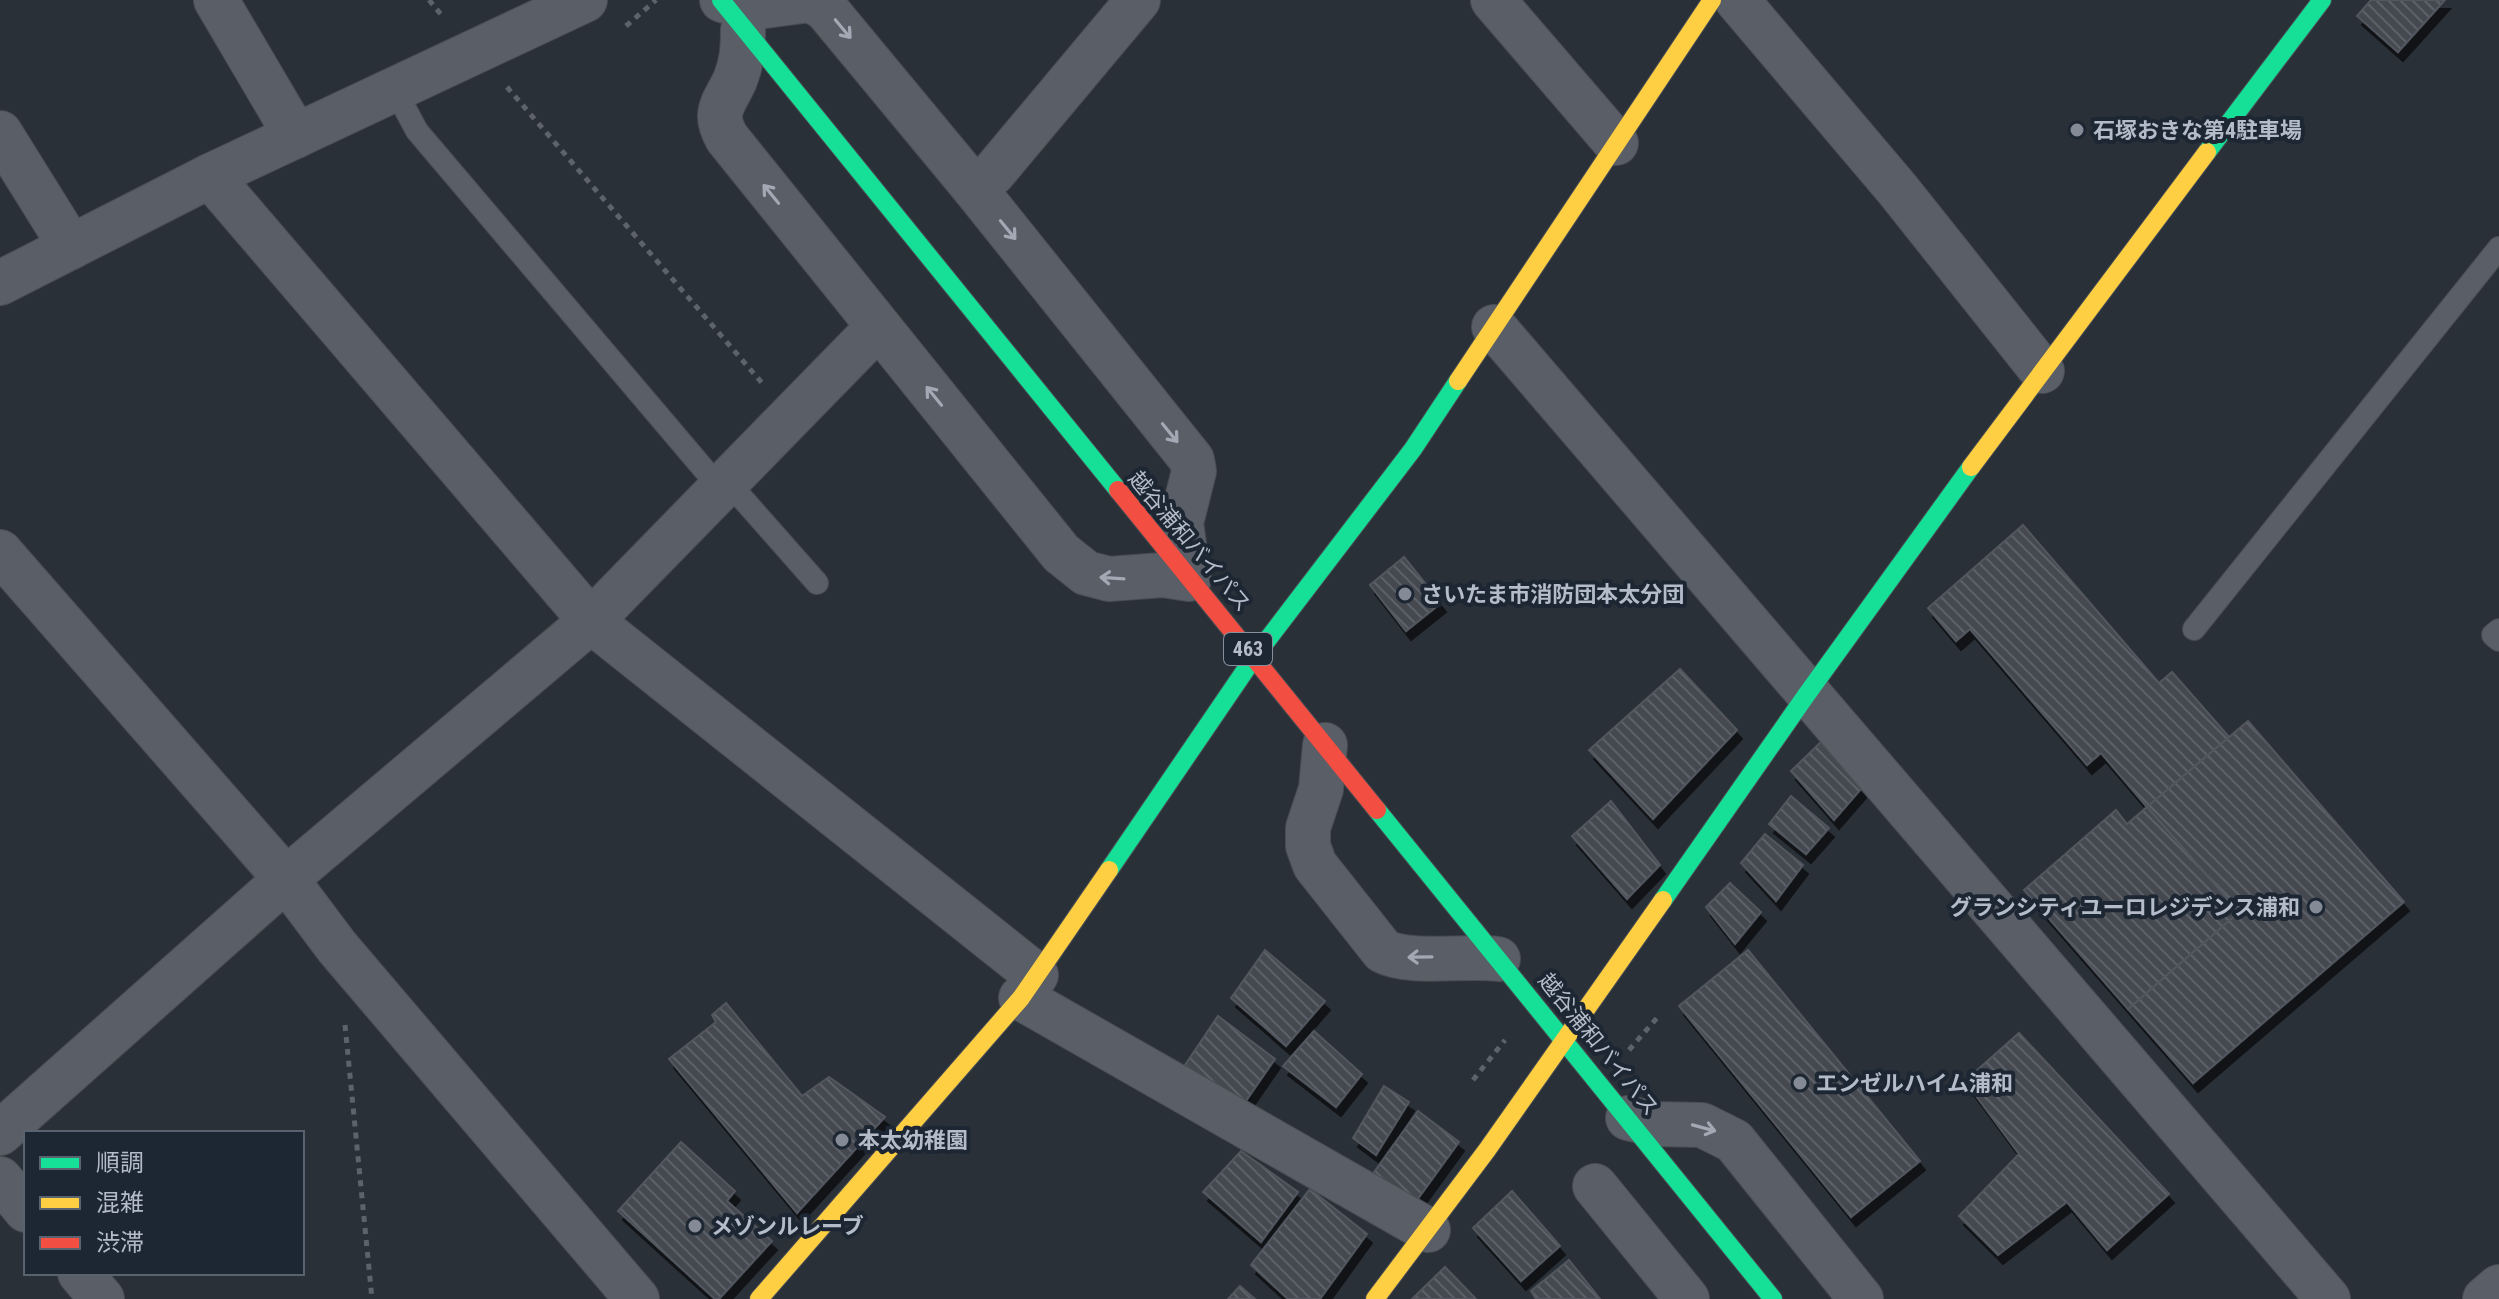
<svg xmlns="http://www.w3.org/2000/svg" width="2499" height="1299" font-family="'Roboto Condensed','Noto Sans JP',sans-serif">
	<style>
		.building { fill: url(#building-back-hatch); stroke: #52575f; stroke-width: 2; filter: url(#shadow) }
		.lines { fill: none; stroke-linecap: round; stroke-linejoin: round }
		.lane-casing { stroke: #484c53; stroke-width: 24 }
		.street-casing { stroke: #484c53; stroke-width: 46 }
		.fast-casing { stroke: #484c53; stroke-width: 20 }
		.slow-casing { stroke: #484c53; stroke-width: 20 }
		.jam-casing { stroke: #484c53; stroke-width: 20 }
		.path { stroke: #5d636a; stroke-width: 5; stroke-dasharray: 6 6; stroke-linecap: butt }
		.lane { stroke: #5a5e66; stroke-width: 22 }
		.street { stroke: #5a5e66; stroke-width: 44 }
		.fast { stroke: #16e098; stroke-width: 18 }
		.slow { stroke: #ffcf43; stroke-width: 18 }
		.jam { stroke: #f24e42; stroke-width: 18 }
		.oneway { stroke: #a2a9b5 }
		.poi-dot { fill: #848b96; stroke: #1d2633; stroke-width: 3 }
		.labels { text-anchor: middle; stroke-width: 8; stroke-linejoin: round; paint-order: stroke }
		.shield { fill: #1d2633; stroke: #878f9c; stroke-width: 2 }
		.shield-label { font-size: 20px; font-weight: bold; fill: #b4bcc9 }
		.poi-label { font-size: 22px; font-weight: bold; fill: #b4bcc9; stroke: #1d2633; text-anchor: start }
		.street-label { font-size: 22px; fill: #b4bcc9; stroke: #1d2633 }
	</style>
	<defs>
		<pattern id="building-back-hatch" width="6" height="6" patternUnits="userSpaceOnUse" patternTransform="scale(2)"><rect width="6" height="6" fill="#444950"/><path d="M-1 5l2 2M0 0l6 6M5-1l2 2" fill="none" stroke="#5d6168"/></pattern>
		<filter id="shadow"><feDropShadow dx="5" dy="9" stdDeviation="0" flood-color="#0009"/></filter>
	</defs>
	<rect width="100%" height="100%" fill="#2a3038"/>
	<g class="building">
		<polygon points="2371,0 2445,0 2398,52 2357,16"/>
		<polygon points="2023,525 2159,683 2172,672 2229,737 2147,807 2101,753 2087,765 1970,629 1956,641 1928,608"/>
		<polygon points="1404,557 1441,603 1406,631 1370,585"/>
		<polygon points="1680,669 1737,730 1653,819 1589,750"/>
		<polygon points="2248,721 2404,902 2193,1083 2128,1009 2239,912 2147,807"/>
		<polygon points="1821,742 1861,789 1834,820 1791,771"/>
		<polygon points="1791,796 1829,828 1806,854 1769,824"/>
		<polygon points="1611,801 1660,865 1627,899 1572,836"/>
		<polygon points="2147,807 2239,912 2128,1009 2024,890 2116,810 2127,824"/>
		<polygon points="1765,834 1803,865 1776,901 1741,863"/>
		<polygon points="1730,883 1761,912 1735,944 1706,907"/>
		<polygon points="1265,950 1325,1001 1286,1046 1231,998"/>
		<polygon points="1748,950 1920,1161 1851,1217 1679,1006"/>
		<polygon points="726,1003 802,1096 829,1077 885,1117 797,1213 669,1059 716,1022 712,1015"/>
		<polygon points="1218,1016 1275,1059 1243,1105 1185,1065"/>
		<polygon points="1314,1031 1362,1074 1336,1107 1283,1066"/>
		<polygon points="2019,1033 2169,1194 2107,1250 2067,1202 1998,1255 1959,1216 2019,1154 1965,1081"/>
		<polygon points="1384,1086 1409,1102 1376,1155 1353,1138"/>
		<polygon points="1418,1111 1459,1142 1414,1204 1372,1175"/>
		<polygon points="681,1142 735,1191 727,1201 772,1241 719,1299 715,1299 618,1211"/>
		<polygon points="1241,1151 1298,1192 1261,1242 1203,1192"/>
		<polygon points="1310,1189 1367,1234 1320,1299 1288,1299 1251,1265"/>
		<polygon points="1512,1191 1560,1246 1521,1281 1473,1228"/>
		<polygon points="1569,1260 1600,1299 1536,1299 1531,1291"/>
		<polygon points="1445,1267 1476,1299 1412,1299"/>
		<polygon points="1240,1286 1255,1299 1228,1299"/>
	</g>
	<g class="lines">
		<g class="lane-casing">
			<g id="lane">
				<polyline points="395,90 417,131 708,474 727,481 817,583"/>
				<polyline points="2194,629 2499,248"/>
				<polyline points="2499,630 2493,635 2499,640"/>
			</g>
		</g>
		<g class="street-casing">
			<g id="street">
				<polyline points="216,0 296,136"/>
				<path d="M722 0 748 8 810 0 825 8 975 189 1192 460 1194 471 1181 523 1189 579 1163 575 1109 579 1086 573 1061 553 727 138C712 112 724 104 735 80 742 63 743 48 743 30"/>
				<polyline points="1493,0 1616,143"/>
				<polyline points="1737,0 1898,190 2042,371"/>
				<polyline points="0,133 71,247"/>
				<polyline points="210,176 591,621 1036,975"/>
				<polyline points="975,189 994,172 1138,0"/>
				<polyline points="0,283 210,176 585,0"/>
				<polyline points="1494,327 2328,1299"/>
				<polyline points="0,552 286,879 337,947 637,1299"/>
				<path d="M1325 745 1321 789 1308 828V846L1315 865 1383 951C1410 965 1464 955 1498 959"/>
				<polyline points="1021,998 1428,1230"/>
				<polyline points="1628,1118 1654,1124 1702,1125 1734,1141 1861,1299"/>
				<polyline points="0,1133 286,879 591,621 878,327"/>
				<polyline points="0,1179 26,1210"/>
				<polyline points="1595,1186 1687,1299"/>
				<polyline points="80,1273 102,1299"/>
				<polyline points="2485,1299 2499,1287"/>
			</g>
		</g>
		<g class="fast-casing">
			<g id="fast">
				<polyline points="721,0 1118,490"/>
				<polyline points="2207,152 2322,0"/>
				<polyline points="1377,810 1773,1299"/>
				<polyline points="1109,870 1255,656 1413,449 1458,381"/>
				<polyline points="1663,900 1807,694 1971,467"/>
			</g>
		</g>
		<g class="slow-casing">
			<g id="slow">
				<polyline points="1458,381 1712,0"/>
				<polyline points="1971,467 2207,152"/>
				<polyline points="759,1299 1021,998 1109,870"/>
				<polyline points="1375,1299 1487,1150 1663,900"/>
			</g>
		</g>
		<g class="jam-casing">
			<polyline id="jam" points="1118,490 1377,810"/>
		</g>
		<g class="path">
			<polyline points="429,0 444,18"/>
			<polyline points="626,26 656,0"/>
			<polyline points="507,87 762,383"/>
			<polyline points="345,1025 372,1299"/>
			<polyline points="1629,1050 1657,1018"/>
			<polyline points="1473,1080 1505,1040"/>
		</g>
		<use href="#lane" class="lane"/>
		<use href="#street" class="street"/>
		<use href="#fast" class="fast"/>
		<use href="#slow" class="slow"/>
		<use href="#jam" class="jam"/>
	</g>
	<defs><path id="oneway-shaft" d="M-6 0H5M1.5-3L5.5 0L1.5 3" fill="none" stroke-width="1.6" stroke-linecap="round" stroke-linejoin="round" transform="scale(2)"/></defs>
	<g class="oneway">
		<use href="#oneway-shaft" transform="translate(843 29) rotate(50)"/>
		<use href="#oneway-shaft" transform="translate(771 194) rotate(-129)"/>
		<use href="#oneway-shaft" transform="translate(1008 230) rotate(51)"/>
		<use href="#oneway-shaft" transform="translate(934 396) rotate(-129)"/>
		<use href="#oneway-shaft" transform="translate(1170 433) rotate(51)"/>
		<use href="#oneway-shaft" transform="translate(1112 578) rotate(-176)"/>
		<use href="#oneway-shaft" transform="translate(1420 957) rotate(179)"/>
		<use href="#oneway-shaft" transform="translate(1704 1128) rotate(15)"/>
	</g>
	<g class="poi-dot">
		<circle cx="2077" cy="130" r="8"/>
		<circle cx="1405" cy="594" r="8"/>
		<circle cx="2316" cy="907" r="8"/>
		<circle cx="1800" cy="1083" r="8"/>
		<circle cx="842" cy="1140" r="8"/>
		<circle cx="695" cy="1226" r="8"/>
	</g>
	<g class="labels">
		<rect class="shield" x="1224" y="633" width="48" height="32" rx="6"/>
		<g class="shield-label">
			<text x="1248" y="656">463</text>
		</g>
		<g class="poi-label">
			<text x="2093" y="138">石塚おきな第4駐車場</text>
			<text x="1421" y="602">さいたま市消防団本太分団</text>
			<text x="2300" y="915" text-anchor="end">グランシティユーロレジデンス浦和</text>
			<text x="1816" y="1091">エンゼルハイム浦和</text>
			<text x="858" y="1148">本太幼稚園</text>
			<text x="711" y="1234">メゾンルレーブ</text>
		</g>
		<g class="street-label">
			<text transform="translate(1190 541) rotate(50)" y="8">越谷浦和バイパス</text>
			<text transform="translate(1599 1044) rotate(51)" y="8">越谷浦和バイパス</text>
		</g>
	</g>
	<rect x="24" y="1131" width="280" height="144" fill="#1d2633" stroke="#59626f" stroke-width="2"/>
	<rect x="40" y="1157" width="40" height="12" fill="#16e098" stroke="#59626f" stroke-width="2"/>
	<text x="96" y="1171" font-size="24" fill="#b4bcc9">順調</text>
	<rect x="40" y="1197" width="40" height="12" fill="#ffcf43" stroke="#59626f" stroke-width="2"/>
	<text x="96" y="1211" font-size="24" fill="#b4bcc9">混雑</text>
	<rect x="40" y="1237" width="40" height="12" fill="#f24e42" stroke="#59626f" stroke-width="2"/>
	<text x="96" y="1251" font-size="24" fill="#b4bcc9">渋滞</text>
</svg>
